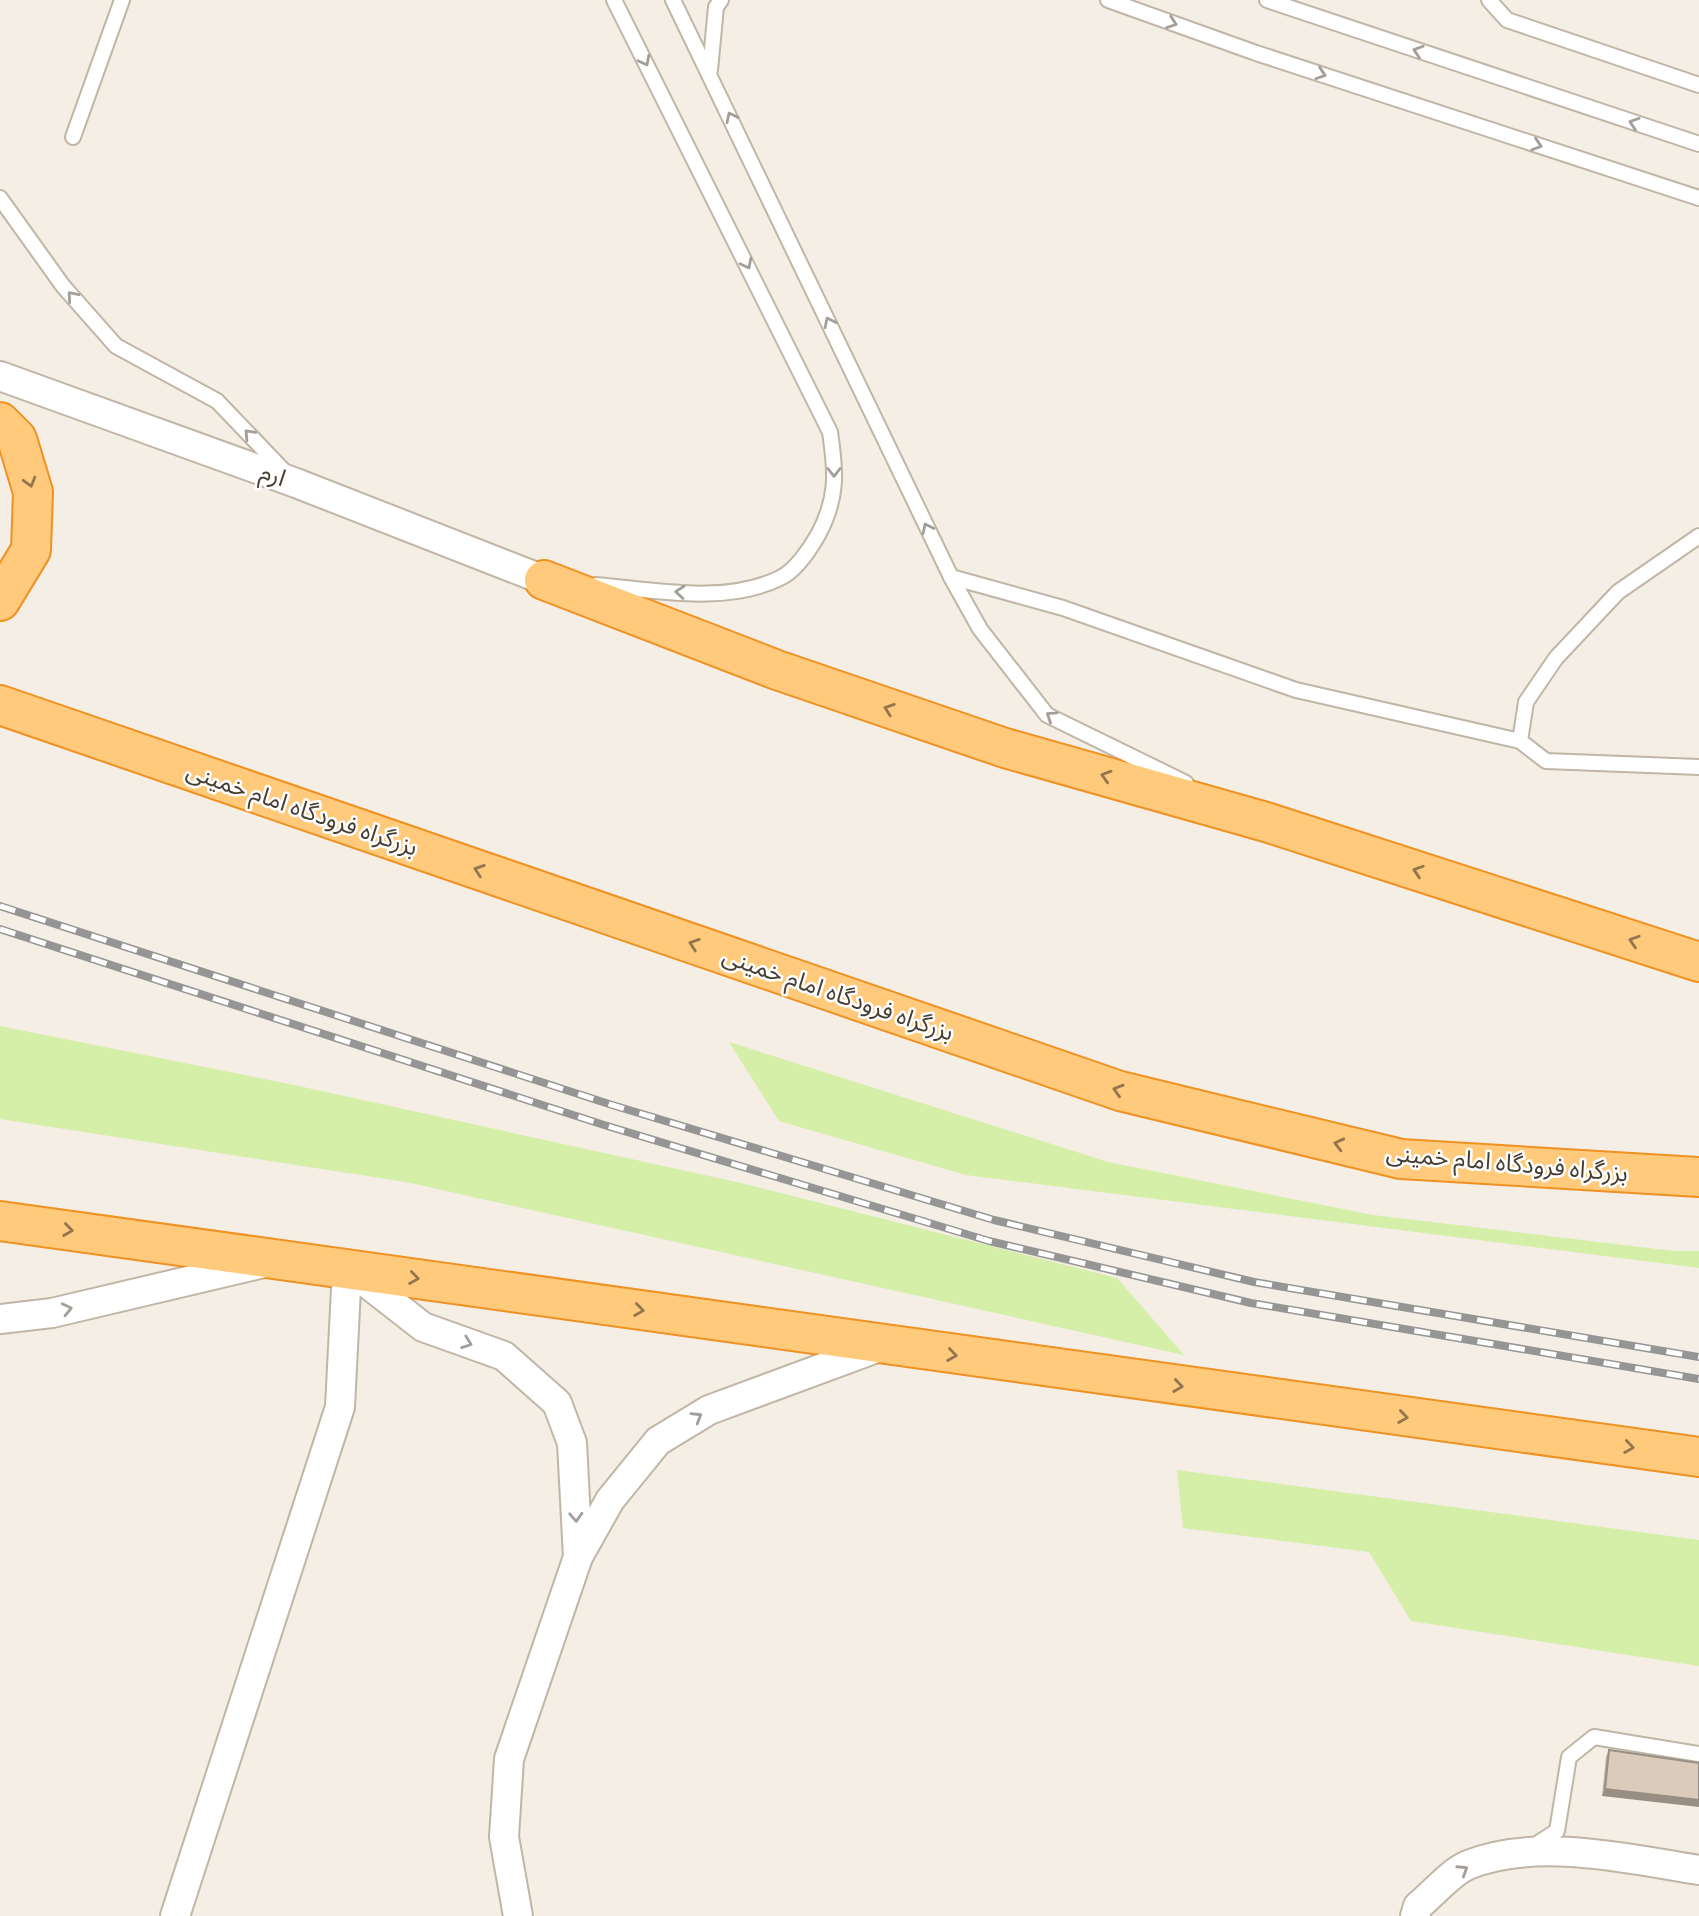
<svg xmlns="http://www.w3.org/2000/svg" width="1699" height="1916" font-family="'Titillium Web','Noto Sans Arabic',sans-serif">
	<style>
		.green { fill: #d5eea8 }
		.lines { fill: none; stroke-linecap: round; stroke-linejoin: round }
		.service-casing { stroke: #c1b5a6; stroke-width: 18 }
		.minor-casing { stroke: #c1b5a6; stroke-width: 32 }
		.trunk-casing { stroke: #ef9123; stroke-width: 42 }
		.service { stroke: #fff; stroke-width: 14 }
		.minor { stroke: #fff; stroke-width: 28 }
		.trunk { stroke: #ffca7b; stroke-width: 38 }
		.rail-casing { stroke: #959595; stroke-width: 8 }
		.rail { stroke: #fff; stroke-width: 5; stroke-dasharray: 16; stroke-linecap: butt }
		.wall { fill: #bbafa1 }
		.shaded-wall { fill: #998e83 }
		.building { fill: #dacbbb; stroke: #998e83; stroke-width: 2 }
		.oneway { stroke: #a39e99 }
		.oneway2 { stroke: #917650 }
		.labels { text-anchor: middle; stroke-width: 5; stroke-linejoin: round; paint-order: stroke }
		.street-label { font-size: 24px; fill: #473e33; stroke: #fff }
	</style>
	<rect width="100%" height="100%" fill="#f4eee4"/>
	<g class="green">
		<polygon points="0,1026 294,1085 741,1183 1117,1278 1184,1355 406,1182 0,1119"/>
		<polygon points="729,1042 1108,1162 1373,1215 1673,1251 1699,1251 1699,1268 966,1175 779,1121"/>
		<polygon points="1177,1470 1699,1540 1699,1666 1411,1621 1369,1552 1183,1528"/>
	</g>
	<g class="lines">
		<g class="service-casing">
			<g id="service">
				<polyline points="673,0 951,577 980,629 1047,715 1186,783"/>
				<polyline points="1108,0 1256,53 1699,198"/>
				<polyline points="1267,0 1699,144"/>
				<polyline points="1489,0 1507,20 1699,85"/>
				<polyline points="710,70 716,7 721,0"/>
				<polyline points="73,137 122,0"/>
				<polyline points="0,198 63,286 116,346 217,401 285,472"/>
				<polyline points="951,577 1063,608 1296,690 1520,741 1546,761 1699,767"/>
				<path d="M596 585C654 590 725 605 780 578 795 571 810 549 818 535 838 498 836 472 830 432L614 0"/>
				<polyline points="1520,741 1526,702 1556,658 1618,592 1699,536"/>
				<polyline points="1532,1847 1557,1831 1569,1757 1594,1737 1699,1754"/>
			</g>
		</g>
		<g class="minor-casing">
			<g id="minor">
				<polyline points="0,376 296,483 544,580"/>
				<polyline points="350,1270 423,1327 504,1356 557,1403 572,1443 578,1557 610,1500 658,1441 709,1410 882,1346"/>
				<polyline points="0,1319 52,1313 264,1263"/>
				<polyline points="175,1916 340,1407 347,1269"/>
				<polyline points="518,1916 504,1837 509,1759 578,1557"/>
				<path d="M1415 1916 1418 1906C1433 1894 1451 1872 1468 1865 1536 1837 1629 1859 1699 1870"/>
			</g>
		</g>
		<g class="trunk-casing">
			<g id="trunk">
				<polyline points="0,422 17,439 33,492 31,550 0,601"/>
				<polyline points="544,580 777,670 1005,748 1266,822 1699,962"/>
				<polyline points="0,705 1120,1091 1401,1159 1699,1177"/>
				<polyline points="0,1221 1699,1457"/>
			</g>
		</g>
		<use href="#service" class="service"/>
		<use href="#minor" class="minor"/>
		<use href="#trunk" class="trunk"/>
		<g class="rail-casing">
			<g id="rail">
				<polyline points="0,906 609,1104 994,1220 1254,1282 1699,1357"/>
				<polyline points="0,929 604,1125 989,1241 1251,1303 1699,1379"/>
			</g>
		</g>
		<use href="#rail" class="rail"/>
	</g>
	<polygon class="wall" points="1609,1750 1699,1763 1602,1796 1606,1757"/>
	<polygon class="shaded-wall" points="1605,1789 1699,1800 1699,1807 1602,1796"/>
	<polygon class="building" points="1609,1750 1699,1763 1699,1800 1605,1789"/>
	<defs><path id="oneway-chevron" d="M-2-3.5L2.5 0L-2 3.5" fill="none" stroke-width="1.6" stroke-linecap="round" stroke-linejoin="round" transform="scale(1.75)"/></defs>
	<g class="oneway">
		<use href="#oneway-chevron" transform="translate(1172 23) rotate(20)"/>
		<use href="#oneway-chevron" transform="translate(1418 51) rotate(-162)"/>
		<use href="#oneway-chevron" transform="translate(645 61) rotate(63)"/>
		<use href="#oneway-chevron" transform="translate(1321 74) rotate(18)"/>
		<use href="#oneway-chevron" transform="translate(731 117) rotate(-116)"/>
		<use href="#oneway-chevron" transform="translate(1634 123) rotate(-162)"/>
		<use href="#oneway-chevron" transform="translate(1537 145) rotate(18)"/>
		<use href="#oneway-chevron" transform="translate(747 264) rotate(63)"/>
		<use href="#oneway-chevron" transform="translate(72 296) rotate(-131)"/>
		<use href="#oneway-chevron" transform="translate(829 322) rotate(-116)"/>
		<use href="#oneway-chevron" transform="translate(249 434) rotate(-133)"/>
		<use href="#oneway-chevron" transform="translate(834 472) rotate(90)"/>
		<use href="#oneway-chevron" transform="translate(927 528) rotate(-116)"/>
		<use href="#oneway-chevron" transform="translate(680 592) rotate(-175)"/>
		<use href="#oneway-chevron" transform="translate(1051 716) rotate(-146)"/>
		<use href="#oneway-chevron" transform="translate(67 1309) rotate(-13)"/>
		<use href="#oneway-chevron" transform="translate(467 1343) rotate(20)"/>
		<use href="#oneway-chevron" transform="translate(697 1417) rotate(-31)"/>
		<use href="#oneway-chevron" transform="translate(576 1517) rotate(87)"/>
		<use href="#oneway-chevron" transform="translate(1463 1870) rotate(-33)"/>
	</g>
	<g class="oneway2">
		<use href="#oneway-chevron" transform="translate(30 482) rotate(74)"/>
		<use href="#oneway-chevron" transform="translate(889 709) rotate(-161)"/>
		<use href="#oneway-chevron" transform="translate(1106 776) rotate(-164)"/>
		<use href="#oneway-chevron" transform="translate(479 870) rotate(-161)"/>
		<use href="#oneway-chevron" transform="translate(1418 871) rotate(-162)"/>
		<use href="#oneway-chevron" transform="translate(1634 941) rotate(-162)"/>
		<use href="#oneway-chevron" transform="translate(694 944) rotate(-161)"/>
		<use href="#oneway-chevron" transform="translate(1118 1090) rotate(-163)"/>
		<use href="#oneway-chevron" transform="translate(1339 1144) rotate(-166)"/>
		<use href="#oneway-chevron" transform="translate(68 1230) rotate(8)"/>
		<use href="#oneway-chevron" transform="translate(414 1278) rotate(8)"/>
		<use href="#oneway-chevron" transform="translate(639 1310) rotate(8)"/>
		<use href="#oneway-chevron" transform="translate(952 1355) rotate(8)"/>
		<use href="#oneway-chevron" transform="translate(1178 1386) rotate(8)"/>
		<use href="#oneway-chevron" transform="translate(1403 1417) rotate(8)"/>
		<use href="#oneway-chevron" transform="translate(1629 1447) rotate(8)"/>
	</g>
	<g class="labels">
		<g class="street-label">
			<text transform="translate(273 475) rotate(20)" y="8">ارم</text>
			<text transform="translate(302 809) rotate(19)" y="8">بزرگراه فرودگاه امام خمینی</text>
			<text transform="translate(838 994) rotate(19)" y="8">بزرگراه فرودگاه امام خمینی</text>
			<text transform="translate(1507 1163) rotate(5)" y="8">بزرگراه فرودگاه امام خمینی</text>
		</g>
	</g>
</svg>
